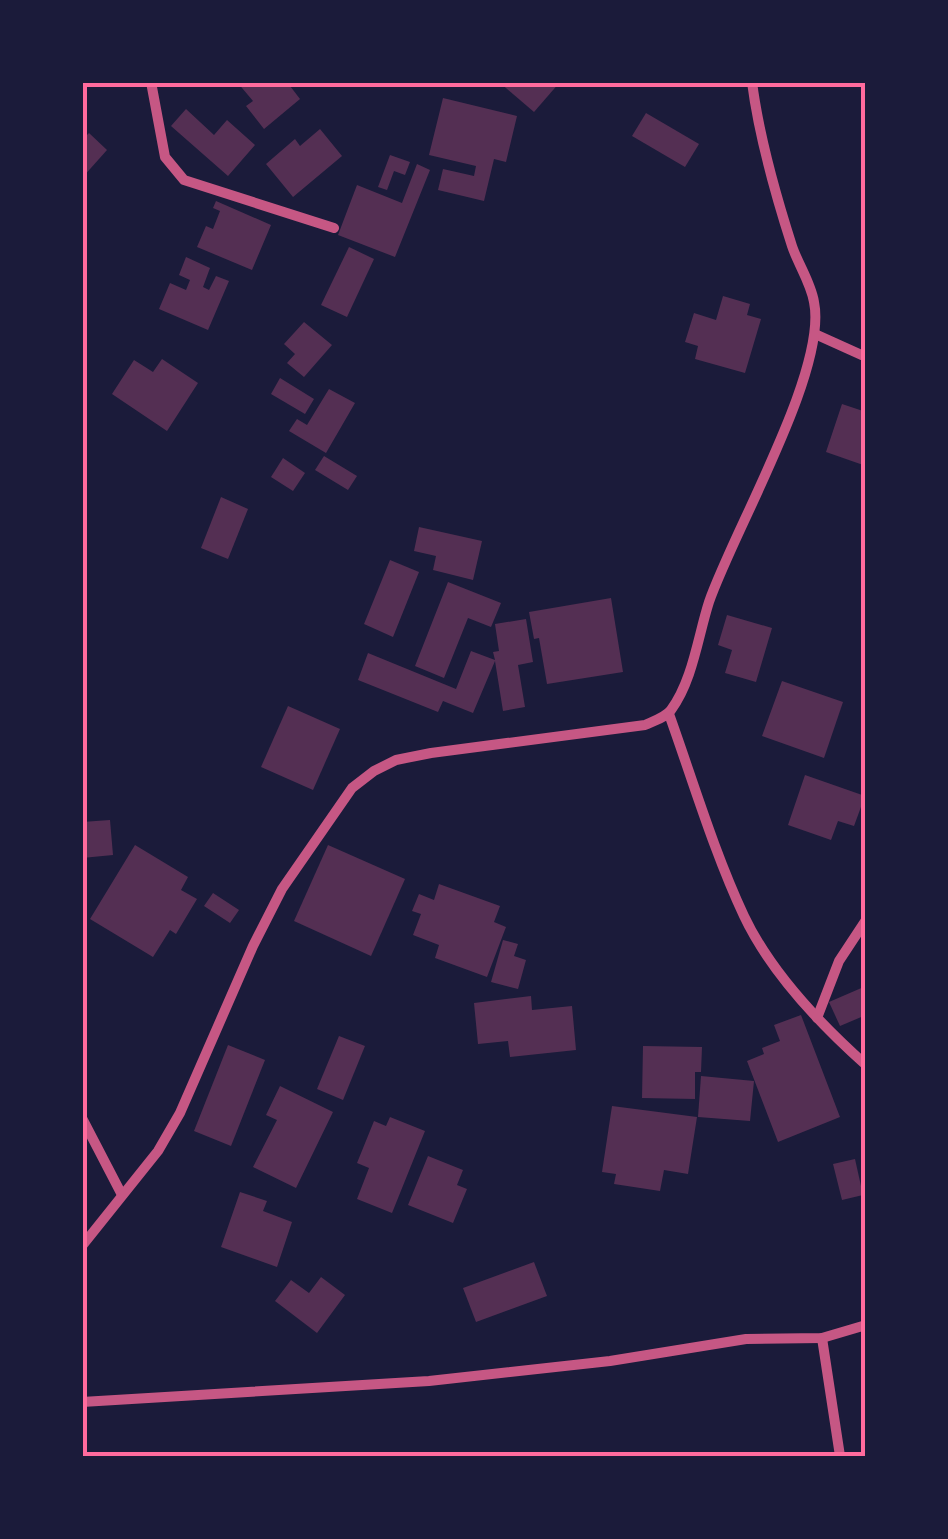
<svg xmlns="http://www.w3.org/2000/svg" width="948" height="1539" font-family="'Crimson Pro',serif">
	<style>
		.building { fill: #542f53 }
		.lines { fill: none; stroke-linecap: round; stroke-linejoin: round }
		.minor { stroke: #c65784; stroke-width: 10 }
		.neatline { fill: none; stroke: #ff6b9d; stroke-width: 4 }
	</style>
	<rect width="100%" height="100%" fill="#1b1b3a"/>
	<g class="building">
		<polygon points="237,82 287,82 300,99 264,129 246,106 253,101"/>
		<polygon points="499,82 560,82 534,112"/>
		<polygon points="443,98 517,116 506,162 494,159 484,201 438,190 443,169 474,176 476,166 429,155"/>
		<polygon points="186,109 214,135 227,120 255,145 228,176 171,126"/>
		<polygon points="646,113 699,144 685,167 632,136"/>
		<polygon points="320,129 342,156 293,197 266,164 295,139 300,146"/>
		<polygon points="89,133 107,150 82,178 82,140"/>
		<polygon points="390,155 410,162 405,175 394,171 387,190 378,187"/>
		<polygon points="417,164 430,170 395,257 338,235 357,185 402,203"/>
		<polygon points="216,201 271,225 252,270 197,247 206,226 213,229 220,211 213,208"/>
		<polygon points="349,247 374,259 347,317 321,305"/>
		<polygon points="186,257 210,268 203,287 209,290 216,276 229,281 208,330 159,309 170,283 186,290 190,280 179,275"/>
		<polygon points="723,296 750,304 747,315 761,319 745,373 695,359 698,346 685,342 694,313 716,320"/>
		<polygon points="304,322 332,345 304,377 287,363 295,354 284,344"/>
		<polygon points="162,359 198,383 167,431 112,394 134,360 153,372"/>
		<polygon points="280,378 314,399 305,414 271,394"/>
		<polygon points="329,389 355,403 326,453 289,431 297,419 307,425"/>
		<polygon points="842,404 866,412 866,466 826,452"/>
		<polygon points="324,456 357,476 348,490 315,470"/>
		<polygon points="283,458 305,473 293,491 271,477"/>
		<polygon points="221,497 248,509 228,559 201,548"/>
		<polygon points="419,527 482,541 473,580 433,570 436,556 414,551"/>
		<polygon points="390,560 419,572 393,637 364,624"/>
		<polygon points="448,582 501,603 491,627 468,618 444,678 415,666"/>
		<polygon points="611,598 623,672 547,684 539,638 534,639 529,612"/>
		<polygon points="727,615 772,628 756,682 725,673 732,650 718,645"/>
		<polygon points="526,619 533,662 518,665 525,707 503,711 495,661 473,713 443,701 438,712 358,680 368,653 456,689 471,651 495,660 493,652 499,651 495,624"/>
		<polygon points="782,681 843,702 824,758 762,736"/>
		<polygon points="288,706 340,729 313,790 261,767"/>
		<polygon points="805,775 865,796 854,826 838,821 831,840 788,825"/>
		<polygon points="110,820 113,855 82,858 82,822"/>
		<polygon points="135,845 188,877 181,890 197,899 176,934 170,930 153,957 90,919"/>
		<polygon points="328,845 405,879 371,956 294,921"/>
		<polygon points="439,884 500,906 494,922 506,927 487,977 435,958 439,945 413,935 421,914 412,911 419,894 434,900"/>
		<polygon points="213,893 239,910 230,923 204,906"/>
		<polygon points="503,940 518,944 514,956 526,960 518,989 491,982"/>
		<polygon points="866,986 866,1015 840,1026 829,1002"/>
		<polygon points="531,996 532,1010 572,1006 576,1050 510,1057 508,1041 478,1044 474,1003"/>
		<polygon points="801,1015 840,1117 778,1142 747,1061 764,1054 762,1048 780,1041 774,1025"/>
		<polygon points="339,1036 365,1046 343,1100 317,1089"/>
		<polygon points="228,1045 265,1060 231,1146 194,1131"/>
		<polygon points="643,1046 702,1047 701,1072 695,1072 695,1099 642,1098"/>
		<polygon points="701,1076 754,1081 750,1121 698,1117"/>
		<polygon points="280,1086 333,1112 296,1188 253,1167 277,1120 266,1115"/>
		<polygon points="612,1106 697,1117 688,1174 664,1170 660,1191 614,1184 616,1174 602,1172"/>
		<polygon points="390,1117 425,1131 392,1213 357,1199 369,1168 357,1163 374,1121 386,1126"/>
		<polygon points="428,1156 463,1170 457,1185 467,1189 453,1223 408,1205"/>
		<polygon points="855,1159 863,1195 842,1200 833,1164"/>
		<polygon points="240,1192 267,1201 263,1211 292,1222 277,1267 221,1247"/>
		<polygon points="534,1262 547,1296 476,1322 463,1288"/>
		<polygon points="321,1277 345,1295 317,1333 275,1301 291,1280 309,1293"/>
	</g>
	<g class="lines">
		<g class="minor">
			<polyline points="151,82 165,157 184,180 334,228"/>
			<polyline points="815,334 866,357"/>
			<path d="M669 714C693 781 714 852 744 916 771 973 820 1024 866 1065"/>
			<polyline points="817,1018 839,961 866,920"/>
			<polyline points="82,1118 122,1195"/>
			<path d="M82 1246 158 1151 180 1113 253 946 282 889 352 788 374 771 396 760 431 753 645 725C654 721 666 717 671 710 693 680 698 636 709 602 734 530 828 370 814 302 811 283 798 264 792 246 775 193 759 137 752 82"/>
			<polyline points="822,1338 840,1456"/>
			<polyline points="82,1402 429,1381 610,1361 746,1339 822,1338 866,1325"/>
		</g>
	</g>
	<rect width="948" height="1539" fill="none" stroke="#1b1b3a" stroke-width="170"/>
	<rect x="85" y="85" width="778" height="1369" class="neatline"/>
</svg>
